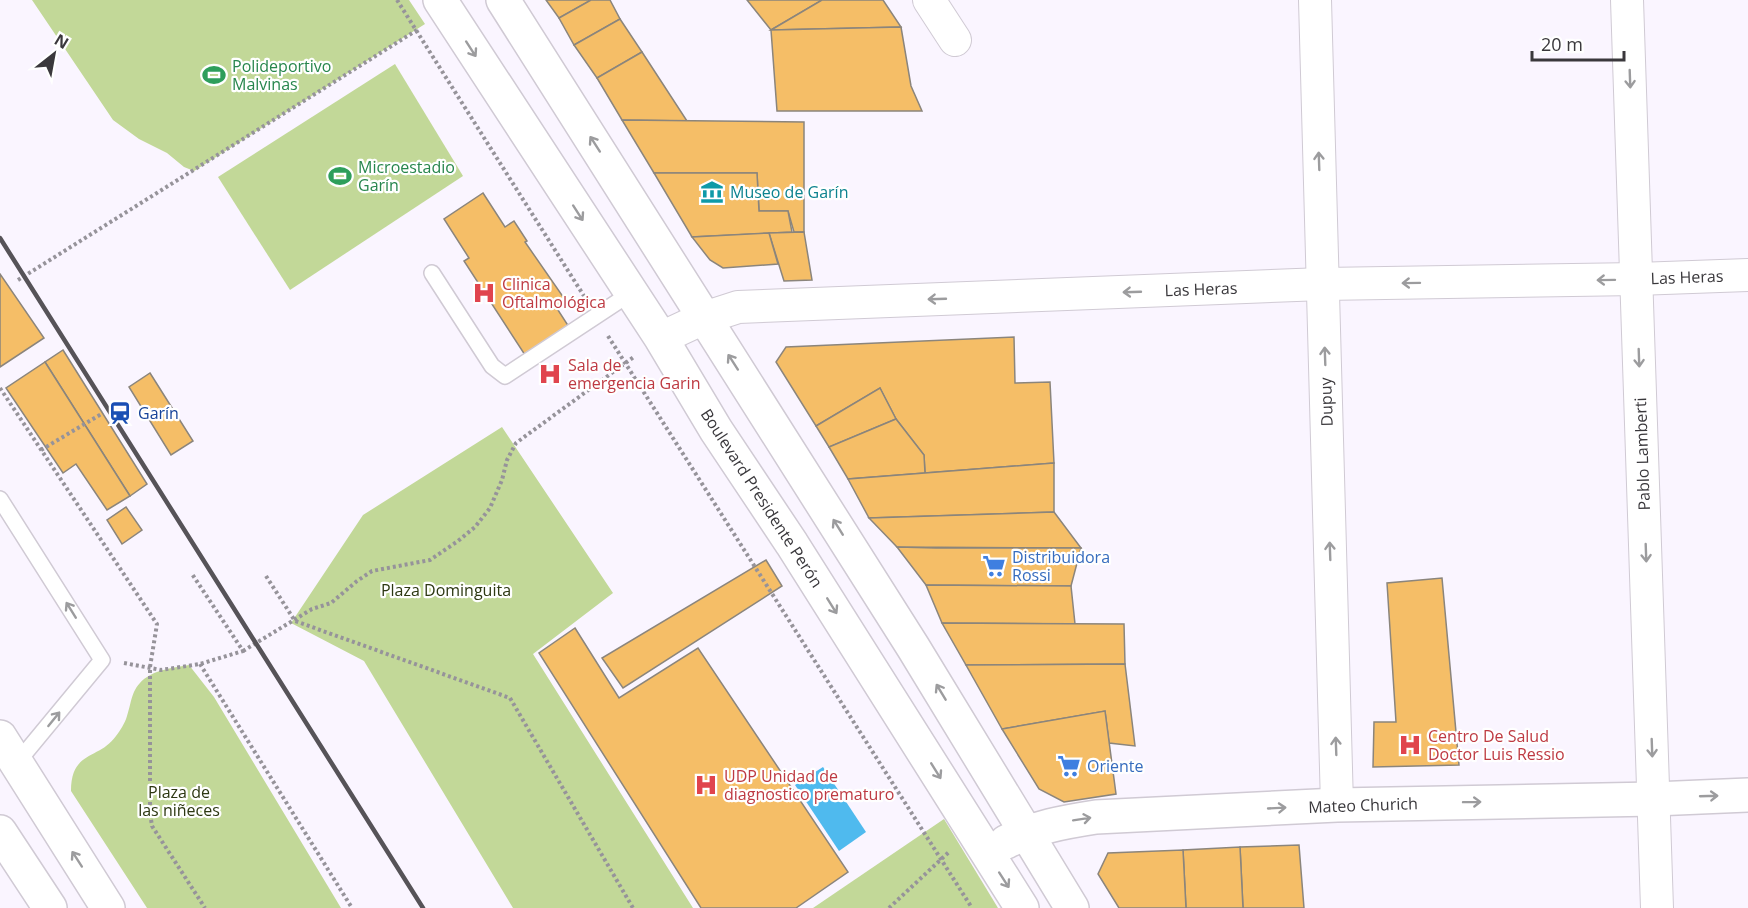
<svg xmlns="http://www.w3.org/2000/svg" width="1748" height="908" font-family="'Open Sans',sans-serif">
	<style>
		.green { fill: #c2d898 }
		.water { fill: #4fbaee }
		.building { fill: #f5be67; stroke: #8b857c; stroke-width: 1.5 }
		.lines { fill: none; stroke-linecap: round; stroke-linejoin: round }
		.lane-casing { stroke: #d0cad4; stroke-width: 18 }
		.street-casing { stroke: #d0cad4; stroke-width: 34 }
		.secondary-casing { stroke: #d0cad4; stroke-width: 36 }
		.path { stroke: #96939a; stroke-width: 4; stroke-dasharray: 3 3; stroke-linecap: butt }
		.lane { stroke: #fff; stroke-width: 15 }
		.street { stroke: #fff; stroke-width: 32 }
		.secondary { stroke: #fff; stroke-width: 33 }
		.rail { stroke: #565358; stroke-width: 4.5 }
		.oneway { stroke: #9c9c9e }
		.labels { text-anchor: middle; stroke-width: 4.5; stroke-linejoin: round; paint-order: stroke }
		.leisure-label { font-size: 16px; fill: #27864d; stroke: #fff; text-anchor: start }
		.culture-label { font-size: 16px; fill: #0d838f; stroke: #fff; text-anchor: start }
		.street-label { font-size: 16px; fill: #3a383c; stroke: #fff }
		.health-label { font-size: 16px; fill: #be3a42; stroke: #fff; text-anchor: start }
		.transit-label { font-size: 16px; fill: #164399; stroke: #fff; text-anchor: start }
		.shop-label { font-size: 16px; fill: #366cbe; stroke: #fff; text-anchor: start }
		.park-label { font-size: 16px; fill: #2d3812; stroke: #fff }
	</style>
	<rect width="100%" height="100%" fill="#faf5ff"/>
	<g class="green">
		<polygon points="32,0 409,0 425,24 194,171 184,167 167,153 139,139 113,120"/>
		<polygon points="395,64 463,176 290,290 218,177"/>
		<polygon points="502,427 613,593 533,654 693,908 513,908 364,661 291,623 363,515"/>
		<path d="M189 665 214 697 341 908H147L71 791C71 750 99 760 116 736 120 731 125 723 127 716 132 701 131 690 144 679 157 669 173 668 189 665Z"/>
		<polygon points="944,819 998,908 813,908"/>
	</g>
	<polygon class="water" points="823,767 866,832 839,851 795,785"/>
	<g class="building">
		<polygon points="546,0 591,0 559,18"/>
		<polygon points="591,0 610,0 620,19 574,45 559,18"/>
		<polygon points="747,0 822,0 771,30"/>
		<polygon points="822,0 883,0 901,27 771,30"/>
		<polygon points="620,19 642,52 597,78 574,45"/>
		<polygon points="901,27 911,86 922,111 777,111 771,30"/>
		<polygon points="642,52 687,121 622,120 597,78"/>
		<polygon points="622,120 804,122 804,232 794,232 788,211 759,211 757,173 654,173"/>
		<polygon points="654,173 757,173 759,211 788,211 792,232 692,237"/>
		<polygon points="483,193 505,227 514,221 527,241 525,242 566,301 556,307 569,327 525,355 464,261 469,258 444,219"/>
		<polygon points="804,232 812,280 784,281 769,233"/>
		<polygon points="769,233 778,264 723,268 710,260 692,237"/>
		<polygon points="0,274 44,338 0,367"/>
		<polygon points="1014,337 1015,383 1050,382 1054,463 925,473 924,455 896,419 880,388 816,426 776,362 786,347"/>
		<polygon points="63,350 147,484 130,496 45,362"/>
		<polygon points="45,362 130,496 107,510 76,464 63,473 6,388"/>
		<polygon points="150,373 193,441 171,455 129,387"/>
		<polygon points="880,388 896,419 829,447 816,426"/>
		<polygon points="896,419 924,455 925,473 848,479 829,447"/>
		<polygon points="1054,463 1054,512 869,518 848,479"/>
		<polygon points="126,507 142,530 122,544 107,520"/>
		<polygon points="1054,512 1081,548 897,547 869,518"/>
		<polygon points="897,547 936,548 1081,548 1071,586 926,585"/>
		<polygon points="766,560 782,586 623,688 602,658"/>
		<polygon points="1442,578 1459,765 1373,767 1374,722 1396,722 1387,583"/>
		<polygon points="926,585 1071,586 1075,624 942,623"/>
		<polygon points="942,623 1124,624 1125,664 966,665"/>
		<polygon points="575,628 619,698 698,648 848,872 796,908 701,908 539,653"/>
		<polygon points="1125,664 1135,746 1109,743 1105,711 1002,729 966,665"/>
		<polygon points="1105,711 1116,794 1064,802 1039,789 1002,729"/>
		<polygon points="1299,845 1304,908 1243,908 1240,847"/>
		<polygon points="1240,847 1243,908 1186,908 1183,850"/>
		<polygon points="1183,850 1186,908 1119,908 1098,874 1108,853"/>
	</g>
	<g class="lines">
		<g class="lane-casing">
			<g id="lane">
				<polyline points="432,273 492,366 505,376 631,293"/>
				<polyline points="0,499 102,660 16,764"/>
			</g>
		</g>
		<g class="street-casing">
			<g id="street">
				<polyline points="929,0 955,40"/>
				<polyline points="1315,0 1337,805"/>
				<polyline points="1627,0 1657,908"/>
				<polyline points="661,338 704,318 738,307 1323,284 1637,279 1748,275"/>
			</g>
		</g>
		<g class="secondary-casing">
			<g id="secondary">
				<polyline points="440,0 661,338 716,430 792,544 1022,908"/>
				<polyline points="503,0 913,647 1072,908"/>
				<polyline points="0,737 108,908"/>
				<polyline points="0,832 50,908"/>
				<path d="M1006 842C1035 827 1064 822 1096 817L1337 805 1654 799 1748 795"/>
			</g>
		</g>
		<g class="path">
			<polyline points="397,0 584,296"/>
			<polyline points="18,280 417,30"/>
			<polyline points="608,336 972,908"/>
			<polyline points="0,388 157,624 150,667 150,813 152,826 205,908"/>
			<polyline points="41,450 103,413"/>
			<polyline points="266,576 295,621 510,698 633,908"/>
			<polyline points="243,651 312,609 331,603 357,581 372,571 430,560 458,541 475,527 490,508 502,480 507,460 516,443 635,356"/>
			<polyline points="124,663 161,670 200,664 243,651 192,574"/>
			<polyline points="200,664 352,908"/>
			<polyline points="889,908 950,851"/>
		</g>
		<use href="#lane" class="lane"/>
		<use href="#street" class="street"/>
		<use href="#secondary" class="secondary"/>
		<polyline class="rail" points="0,238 423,908"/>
	</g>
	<defs><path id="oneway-shaft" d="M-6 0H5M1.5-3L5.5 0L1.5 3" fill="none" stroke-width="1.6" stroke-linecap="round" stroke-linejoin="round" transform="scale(1.5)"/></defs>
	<g class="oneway">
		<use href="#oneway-shaft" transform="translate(471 49) rotate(57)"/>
		<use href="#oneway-shaft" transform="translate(1630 79) rotate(88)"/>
		<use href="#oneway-shaft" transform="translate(595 144) rotate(-123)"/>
		<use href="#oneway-shaft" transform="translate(1319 161) rotate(-92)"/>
		<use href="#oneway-shaft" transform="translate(578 213) rotate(57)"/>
		<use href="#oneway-shaft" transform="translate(1606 280) rotate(179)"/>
		<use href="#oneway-shaft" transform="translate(1411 283) rotate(179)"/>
		<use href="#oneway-shaft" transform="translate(1132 292) rotate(178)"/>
		<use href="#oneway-shaft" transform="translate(937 299) rotate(178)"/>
		<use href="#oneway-shaft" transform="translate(1325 356) rotate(-92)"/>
		<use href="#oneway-shaft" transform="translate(1639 358) rotate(88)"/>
		<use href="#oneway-shaft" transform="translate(733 362) rotate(-123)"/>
		<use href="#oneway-shaft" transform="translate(838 527) rotate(-122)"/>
		<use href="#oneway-shaft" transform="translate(1330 551) rotate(-92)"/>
		<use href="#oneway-shaft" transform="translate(1646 553) rotate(88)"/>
		<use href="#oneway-shaft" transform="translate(832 606) rotate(58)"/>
		<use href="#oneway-shaft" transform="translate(71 610) rotate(-122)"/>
		<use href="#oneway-shaft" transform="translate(941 692) rotate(-121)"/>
		<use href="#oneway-shaft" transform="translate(54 719) rotate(-51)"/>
		<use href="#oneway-shaft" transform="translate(1336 746) rotate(-92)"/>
		<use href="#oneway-shaft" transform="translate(1652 748) rotate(88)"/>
		<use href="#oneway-shaft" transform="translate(936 771) rotate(58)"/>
		<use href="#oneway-shaft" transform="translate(1709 796) rotate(-2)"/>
		<use href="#oneway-shaft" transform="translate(1472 802) rotate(-1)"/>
		<use href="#oneway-shaft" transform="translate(1277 808) rotate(-3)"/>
		<use href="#oneway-shaft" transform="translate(1082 819) rotate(-9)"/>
		<use href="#oneway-shaft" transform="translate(77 859) rotate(-123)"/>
		<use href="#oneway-shaft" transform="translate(1004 880) rotate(57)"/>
	</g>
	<defs>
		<g id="stadium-bare" transform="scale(1.8)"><path d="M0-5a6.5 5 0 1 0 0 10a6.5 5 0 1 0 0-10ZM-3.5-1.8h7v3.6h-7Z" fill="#2e9e5b" stroke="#fff" stroke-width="2.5" paint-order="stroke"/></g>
		<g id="museum-bare" transform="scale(1.8)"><path d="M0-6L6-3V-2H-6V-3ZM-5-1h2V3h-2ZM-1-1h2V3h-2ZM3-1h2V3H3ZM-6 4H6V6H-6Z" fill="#0f9aa8" stroke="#fff" stroke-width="2.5" paint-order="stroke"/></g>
		<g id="hospital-bare" transform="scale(1.8)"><path d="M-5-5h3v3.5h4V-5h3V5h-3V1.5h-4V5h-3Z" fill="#e0444e" stroke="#fff" stroke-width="2.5" paint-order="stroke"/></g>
		<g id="station-bare" transform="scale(1.8)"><path d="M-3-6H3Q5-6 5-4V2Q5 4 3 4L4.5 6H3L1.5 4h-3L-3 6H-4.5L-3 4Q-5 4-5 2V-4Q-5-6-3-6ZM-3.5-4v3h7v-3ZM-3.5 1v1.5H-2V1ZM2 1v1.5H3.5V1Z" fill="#1a4fb4" stroke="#fff" stroke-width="2.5" paint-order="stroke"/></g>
		<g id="supermarket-bare" transform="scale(1.8)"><path d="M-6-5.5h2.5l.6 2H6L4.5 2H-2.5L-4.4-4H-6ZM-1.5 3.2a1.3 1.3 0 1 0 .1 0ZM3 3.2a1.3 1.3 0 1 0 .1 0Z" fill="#3f7fe0" stroke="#fff" stroke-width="2.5" paint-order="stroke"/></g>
	</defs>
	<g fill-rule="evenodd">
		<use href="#stadium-bare" x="214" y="75"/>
		<use href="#stadium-bare" x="340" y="176"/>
		<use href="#museum-bare" x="712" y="192"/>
		<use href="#hospital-bare" x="484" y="293"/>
		<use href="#hospital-bare" x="550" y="374"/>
		<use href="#station-bare" x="120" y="413"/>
		<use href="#supermarket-bare" x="994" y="566"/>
		<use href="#hospital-bare" x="1410" y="745"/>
		<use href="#supermarket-bare" x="1069" y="766"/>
		<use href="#hospital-bare" x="706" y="785"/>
	</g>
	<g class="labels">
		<g class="leisure-label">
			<text x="232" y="72">Polideportivo<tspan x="232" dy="18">Malvinas</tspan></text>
			<text x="358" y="173">Microestadio<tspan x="358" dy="18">Garín</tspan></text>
		</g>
		<g class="culture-label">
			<text x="730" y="198">Museo de Garín</text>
		</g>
		<g class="street-label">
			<text transform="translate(1687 277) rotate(-2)" y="6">Las Heras</text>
			<text transform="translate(1201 289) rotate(-2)" y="6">Las Heras</text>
			<text transform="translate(1326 402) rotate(-92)" y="6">Dupuy</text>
			<text transform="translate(1642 454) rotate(-92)" y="6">Pablo Lamberti</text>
			<text transform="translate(762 498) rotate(57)" y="6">Boulevard Presidente Perón</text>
			<text transform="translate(1363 805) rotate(-2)" y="6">Mateo Churich</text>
		</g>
		<g class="health-label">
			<text x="502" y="290">Clinica<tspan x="502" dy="18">Oftalmológica</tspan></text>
			<text x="568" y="371">Sala de<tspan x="568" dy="18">emergencia Garin</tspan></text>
			<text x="1428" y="742">Centro De Salud<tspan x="1428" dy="18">Doctor Luis Ressio</tspan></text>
			<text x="724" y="782">UDP Unidad de<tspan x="724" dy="18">diagnostico prematuro</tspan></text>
		</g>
		<g class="transit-label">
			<text x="138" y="419">Garín</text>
		</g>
		<g class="shop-label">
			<text x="1012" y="563">Distribuidora<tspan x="1012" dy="18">Rossi</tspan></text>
			<text x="1087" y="772">Oriente</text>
		</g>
		<g class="park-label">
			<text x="446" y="596">Plaza Dominguita</text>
			<text x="179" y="798">Plaza de<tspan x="179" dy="18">las niñeces</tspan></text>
		</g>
	</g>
	<g transform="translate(54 54) rotate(31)" stroke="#ffffff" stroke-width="4.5" paint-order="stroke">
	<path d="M0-4.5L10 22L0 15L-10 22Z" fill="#3a383c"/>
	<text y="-9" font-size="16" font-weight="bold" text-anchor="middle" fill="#3a383c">N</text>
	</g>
	<path d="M1532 51v9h92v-9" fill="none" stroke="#3a383c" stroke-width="3"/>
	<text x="1541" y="51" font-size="18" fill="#3a383c" stroke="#ffffff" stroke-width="4.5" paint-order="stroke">20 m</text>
</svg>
